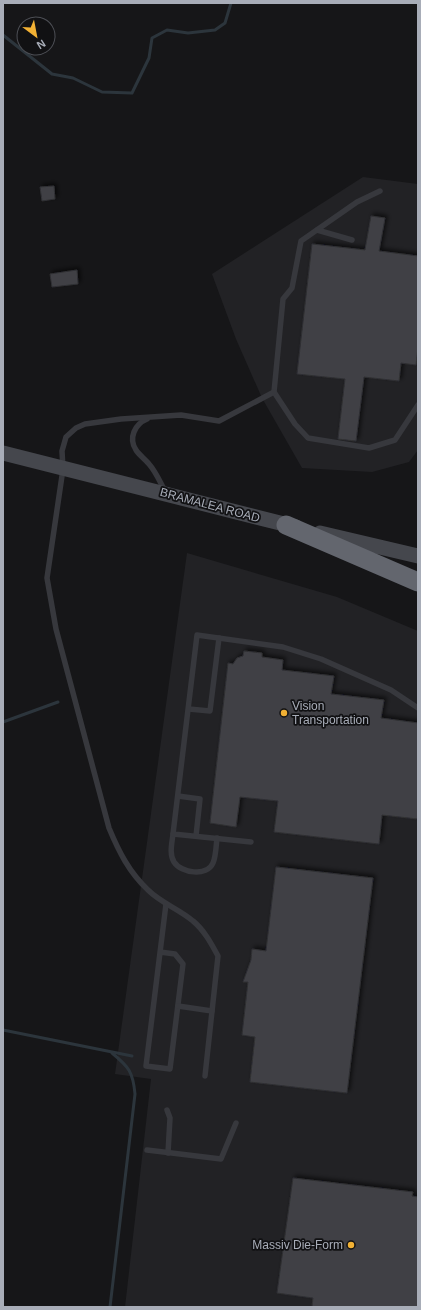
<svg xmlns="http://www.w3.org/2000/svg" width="421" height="1310" font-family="Arial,sans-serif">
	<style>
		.built { fill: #222225 }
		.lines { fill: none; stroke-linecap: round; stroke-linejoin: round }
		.stream { stroke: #2c353c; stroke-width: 3 }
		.building { fill: #404145; stroke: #303034; filter: url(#shadow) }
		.lane { stroke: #37383d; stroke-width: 5.5 }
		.secondary { stroke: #45474d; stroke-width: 15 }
		.highway { stroke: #63666e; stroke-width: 19 }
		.poi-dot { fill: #f2b134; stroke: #111113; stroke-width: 1.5 }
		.labels { text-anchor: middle; stroke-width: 3.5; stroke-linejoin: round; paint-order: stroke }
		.street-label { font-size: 12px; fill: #a8adb8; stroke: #111113 }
		.poi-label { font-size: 12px; fill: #a8adb8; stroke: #111113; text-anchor: start }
	</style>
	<defs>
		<filter id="shadow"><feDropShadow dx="2.5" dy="-2.5" stdDeviation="2" flood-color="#0009"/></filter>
	</defs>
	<rect width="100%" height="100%" fill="#161618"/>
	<g class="built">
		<polygon points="363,177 418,184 418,450 409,462 372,472 302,468 262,398 236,339 212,274"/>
		<polygon points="187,553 337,597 418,631 418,1307 125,1307 151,1079 115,1074"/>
	</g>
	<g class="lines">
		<g class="stream">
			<polyline points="3,35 52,74 73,78 102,92 132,93 149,58 152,38 167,30 188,33 215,30 225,23 231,3"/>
			<polyline points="3,722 58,702"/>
			<polyline points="3,1030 132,1056"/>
			<path d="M110 1307 135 1094C133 1072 129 1067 112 1053"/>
		</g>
	</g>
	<g class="building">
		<polygon points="54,186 55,199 42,201 40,187"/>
		<polygon points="371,216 385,218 379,251 418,256 418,347 416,365 401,363 399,381 364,377 356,441 338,439 345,379 297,374 312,244 365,250"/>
		<polygon points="77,270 78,284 52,287 50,274"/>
		<polygon points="244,651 262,653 262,657 283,660 282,670 334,676 331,694 384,700 381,718 418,723 418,819 382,815 379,844 274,832 278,801 240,797 236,827 210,823 228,663 233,664 237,658 243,656"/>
		<polygon points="276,867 373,878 347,1093 250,1082 255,1037 242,1035 248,982 243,982 251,960 252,949 266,951"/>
		<polygon points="293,1178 413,1192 412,1196 418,1197 418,1307 312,1307 313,1298 277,1293"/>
	</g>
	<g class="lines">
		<g class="lane">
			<polyline points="380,191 357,202 301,241 292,288 283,299 274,392 295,424 308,438 369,448 395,440 418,405"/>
			<polyline points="317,230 352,240"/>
			<path d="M147 419C135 424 128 438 136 450 139 455 145 459 149 464 156 472 160 482 165 491"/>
			<polyline points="189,709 210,711 219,638"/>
			<polyline points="178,796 200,799 196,836"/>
			<path d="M173 834C172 843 169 854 174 862 181 873 207 877 213 863 216 856 216 846 217 838"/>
			<polyline points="251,842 173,834 197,635 283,647 321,659 391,690 418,708"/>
			<polyline points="160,952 175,954 183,964 170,1069 146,1066 166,904"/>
			<polyline points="178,1006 212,1011"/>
			<path d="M205 1076 218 956C211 943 204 930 193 921 179 909 161 903 148 890 129 872 119 852 109 828L56 629 47 578 63 469 62 451 66 437 76 428 85 424 121 419 181 415 219 421 274 392"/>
			<polyline points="167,1110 170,1118 168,1153"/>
			<polyline points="147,1150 221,1159 236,1123"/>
		</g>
		<g class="secondary">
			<polyline points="3,453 296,527"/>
			<polyline points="320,533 418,556"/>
		</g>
		<polyline class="highway" points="286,525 418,582"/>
	</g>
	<g class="poi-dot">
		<circle cx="284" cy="713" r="4"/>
		<circle cx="351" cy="1245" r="4"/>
	</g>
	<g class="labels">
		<g class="street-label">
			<text transform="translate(210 505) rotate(15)" y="4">BRAMALEA ROAD</text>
		</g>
		<g class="poi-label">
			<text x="292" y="710">Vision<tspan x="292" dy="14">Transportation</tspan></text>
			<text x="343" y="1249" text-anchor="end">Massiv Die-Form</text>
		</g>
	</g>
	<rect width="421" height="1310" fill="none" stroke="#a8adb8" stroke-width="8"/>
	<g transform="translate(36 36) rotate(148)"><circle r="19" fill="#111113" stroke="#4d4f55"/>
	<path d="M0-3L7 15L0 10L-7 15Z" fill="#f2b134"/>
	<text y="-6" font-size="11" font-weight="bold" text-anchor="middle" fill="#a8adb8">N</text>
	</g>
</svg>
